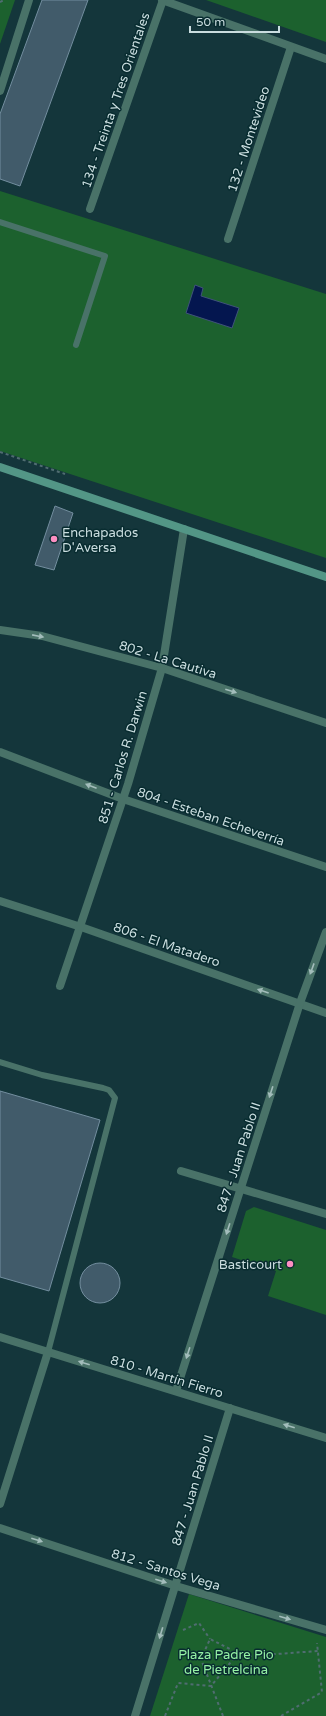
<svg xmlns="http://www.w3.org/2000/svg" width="326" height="1716" font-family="'Varela Round',sans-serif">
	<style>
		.green { fill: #1c612e }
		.water { fill: #04164f; stroke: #3f527a }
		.building { fill: #415b6a; stroke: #738e9f }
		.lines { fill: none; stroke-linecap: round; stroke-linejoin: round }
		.path { stroke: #506d71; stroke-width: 2; stroke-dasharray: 3 3; stroke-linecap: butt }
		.lane { stroke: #497268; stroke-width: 6 }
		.street { stroke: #497268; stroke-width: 8 }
		.secondary { stroke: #539686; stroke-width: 8 }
		.oneway { fill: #a3bdbb }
		.poi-dot { fill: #fc8fc2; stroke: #082c30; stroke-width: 1.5 }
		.labels { text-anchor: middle; stroke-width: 3; stroke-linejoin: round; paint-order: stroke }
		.street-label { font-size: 13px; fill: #cadddf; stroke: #082c30 }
		.poi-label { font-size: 13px; fill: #cadddf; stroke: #082c30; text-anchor: start }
		.park-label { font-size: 13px; fill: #95f1a4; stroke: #082c30 }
	</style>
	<rect width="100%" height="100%" fill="#14363b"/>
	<g class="green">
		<polygon points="0,0 15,0 0,44"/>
		<polygon points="206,0 326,0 326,42"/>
		<polygon points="0,191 326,294 326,558 0,451"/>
		<polygon points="254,1207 326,1230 326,1315 268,1296 276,1271 232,1257 246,1211"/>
		<polygon points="189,1594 326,1637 326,1716 150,1716"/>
	</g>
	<polygon class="water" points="195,285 203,288 201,296 239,308 232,328 186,313"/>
	<g class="building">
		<polygon points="42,0 88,0 20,186 0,179 0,114"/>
		<polygon points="55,506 73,513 54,570 35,565"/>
		<polygon points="0,1091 100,1120 49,1291 0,1277"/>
		<circle cx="100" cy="1283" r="20"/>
	</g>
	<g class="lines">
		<g class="path">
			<polyline points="0,2 4,0"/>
			<polyline points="0,452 65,474"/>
			<polyline points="183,1630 199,1623 210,1639"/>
			<polyline points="165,1716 178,1683 211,1686 235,1657 318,1651"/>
			<polyline points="223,1716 201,1659 210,1639 230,1649 235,1657"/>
			<polyline points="281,1716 322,1692 317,1643"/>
		</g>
		<g class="lane">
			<polyline points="0,222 105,256 76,345"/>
			<polyline points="0,1062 42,1075 103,1088 109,1090 115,1098 48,1352"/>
		</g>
		<g class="street">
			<polyline points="162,0 326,59"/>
			<polyline points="0,91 29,0"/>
			<polyline points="90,209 163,0"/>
			<polyline points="228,239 291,47"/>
			<polyline points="0,630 42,636 162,668 326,723"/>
			<polyline points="0,752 123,799 326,867"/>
			<polyline points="0,901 81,927 326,1013"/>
			<polyline points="60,986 128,784 162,668 184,529"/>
			<polyline points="181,1171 326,1214"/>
			<polyline points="0,1337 326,1438"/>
			<polyline points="176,1391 300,1003 326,932"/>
			<polyline points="0,1504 48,1352"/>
			<polyline points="0,1528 176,1586 326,1630"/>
			<polyline points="135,1716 230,1408"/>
		</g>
		<polyline class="secondary" points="0,467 326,577"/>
	</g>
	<defs><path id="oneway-solid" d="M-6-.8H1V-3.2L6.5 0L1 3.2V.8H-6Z"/></defs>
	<g class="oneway">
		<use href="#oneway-solid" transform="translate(38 636) rotate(11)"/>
		<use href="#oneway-solid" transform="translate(231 691) rotate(18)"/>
		<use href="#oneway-solid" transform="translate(91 786) rotate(-159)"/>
		<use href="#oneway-solid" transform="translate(312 969) rotate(110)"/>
		<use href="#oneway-solid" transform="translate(263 991) rotate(-161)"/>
		<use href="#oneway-solid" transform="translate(271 1092) rotate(108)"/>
		<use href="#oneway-solid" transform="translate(228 1229) rotate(108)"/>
		<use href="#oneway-solid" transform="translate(188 1353) rotate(108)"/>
		<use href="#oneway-solid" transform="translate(84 1363) rotate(-163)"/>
		<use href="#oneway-solid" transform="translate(289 1426) rotate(-163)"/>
		<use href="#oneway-solid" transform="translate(37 1540) rotate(18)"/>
		<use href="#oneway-solid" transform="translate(161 1581) rotate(18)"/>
		<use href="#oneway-solid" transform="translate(285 1618) rotate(16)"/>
		<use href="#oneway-solid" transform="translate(161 1633) rotate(107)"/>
	</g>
	<g class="poi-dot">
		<circle cx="54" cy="539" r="4"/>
		<circle cx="290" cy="1264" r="4"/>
	</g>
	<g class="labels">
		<g class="street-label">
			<text transform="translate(115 100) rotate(-71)" y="5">134 - Treinta y Tres Orientales</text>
			<text transform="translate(248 139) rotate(-72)" y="5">132 - Montevideo</text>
			<text transform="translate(168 659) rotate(17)" y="5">802 - La Cautiva</text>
			<text transform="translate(122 757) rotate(-73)" y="5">851 - Carlos R. Darwin</text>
			<text transform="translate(211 816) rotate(19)" y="5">804 - Esteban Echeverría</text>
			<text transform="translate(167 944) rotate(19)" y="5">806 - El Matadero</text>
			<text transform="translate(238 1157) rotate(-72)" y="5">847 - Juan Pablo II</text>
			<text transform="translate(167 1376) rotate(17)" y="5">810 - Martín Fierro</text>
			<text transform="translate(192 1490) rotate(-73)" y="5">847 - Juan Pablo II</text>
			<text transform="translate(166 1569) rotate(17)" y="5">812 - Santos Vega</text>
		</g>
		<g class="poi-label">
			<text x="62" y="537">Enchapados<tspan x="62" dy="15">D'Aversa</tspan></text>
			<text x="282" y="1269" text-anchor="end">Basticourt</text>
		</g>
		<g class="park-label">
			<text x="226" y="1659">Plaza Padre Pio<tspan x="226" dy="15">de Pietrelcina</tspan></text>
		</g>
	</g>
	<path d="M190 26v6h89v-6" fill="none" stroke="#cadddf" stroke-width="2"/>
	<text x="196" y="26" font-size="12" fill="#cadddf" stroke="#082c30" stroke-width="3" paint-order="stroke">50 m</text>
</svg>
